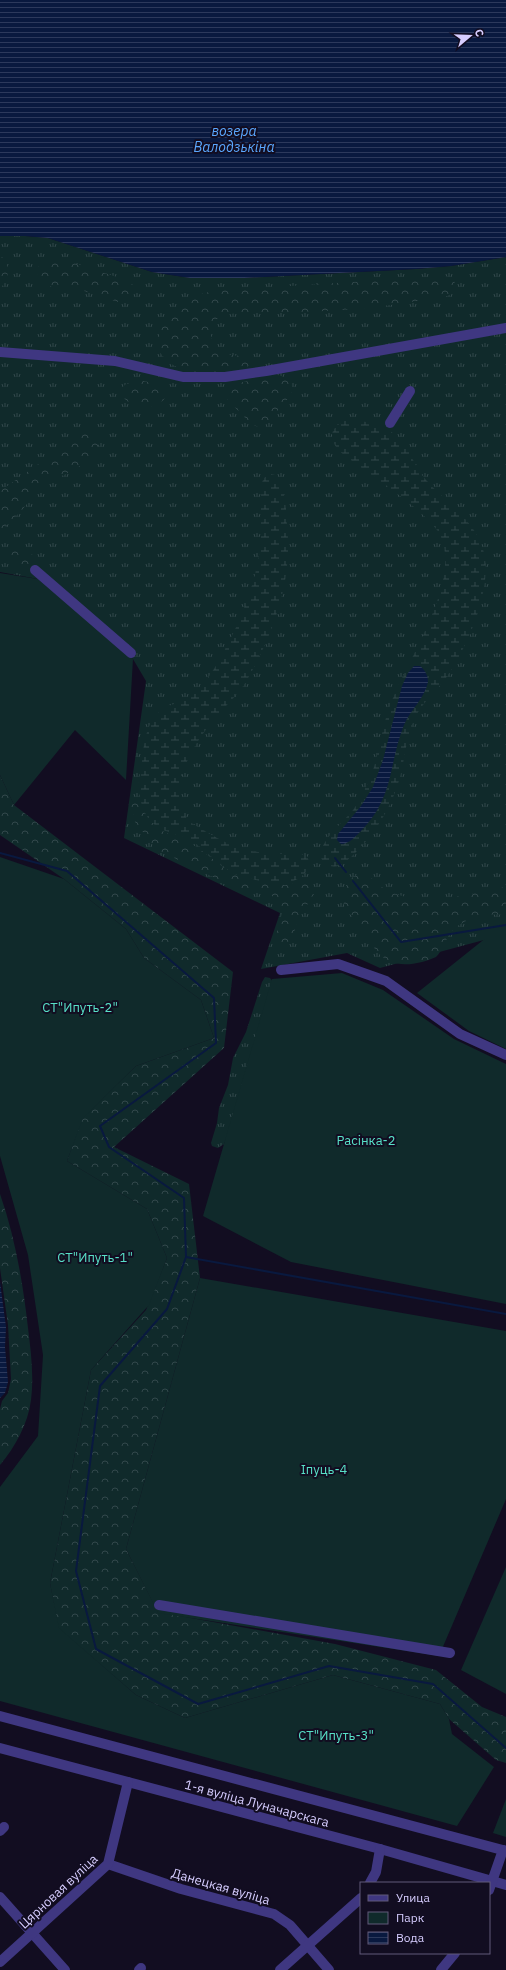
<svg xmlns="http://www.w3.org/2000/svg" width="506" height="1970" font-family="'IBM Plex Sans',sans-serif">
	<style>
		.grass { fill: url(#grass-tufts) }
		.forest { fill: url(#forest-crowns) }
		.wetland { fill: url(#wetland-marsh) }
		.green { fill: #102a2b }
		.water { fill: url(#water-rules) }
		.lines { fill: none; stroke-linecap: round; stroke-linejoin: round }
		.stream { stroke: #09193f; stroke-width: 2 }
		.minor { stroke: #3f3781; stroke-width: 10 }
		.labels { text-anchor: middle; stroke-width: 4; stroke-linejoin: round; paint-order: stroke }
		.park-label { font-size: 13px; fill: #58e0c7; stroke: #120d21 }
		.street-label { font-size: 13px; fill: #d6cdff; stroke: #120d21 }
		.water-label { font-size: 14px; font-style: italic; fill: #5ba8ff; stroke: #120d21 }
	</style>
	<defs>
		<pattern id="grass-tufts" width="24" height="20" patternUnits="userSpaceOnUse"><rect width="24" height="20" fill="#102a2b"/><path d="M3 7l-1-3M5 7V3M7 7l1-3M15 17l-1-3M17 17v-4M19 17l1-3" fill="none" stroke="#32484b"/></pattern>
		<pattern id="forest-crowns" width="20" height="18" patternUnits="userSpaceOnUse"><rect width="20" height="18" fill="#102a2b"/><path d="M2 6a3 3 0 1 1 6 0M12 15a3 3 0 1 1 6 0" fill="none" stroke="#32484b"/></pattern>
		<pattern id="wetland-marsh" width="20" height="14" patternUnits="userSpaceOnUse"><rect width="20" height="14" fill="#102a2b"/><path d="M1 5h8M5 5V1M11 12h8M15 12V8" fill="none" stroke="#32484b"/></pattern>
		<pattern id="water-rules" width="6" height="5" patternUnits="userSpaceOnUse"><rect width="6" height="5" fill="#09193f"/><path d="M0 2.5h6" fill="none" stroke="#2c395c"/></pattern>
	</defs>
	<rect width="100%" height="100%" fill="#120d21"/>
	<g class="grass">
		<polygon points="0,236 25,236 48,238 152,272 190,278 244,278 416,269 451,266 506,257 506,934 380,968 347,953 261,969 280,913 124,838 146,681 133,659 38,579 0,572"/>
		<polygon points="265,977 270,978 273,982 229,1132 224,1144 218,1148 212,1146 211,1143 217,1123 219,1108 228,1085 233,1058 246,1032 262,982"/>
	</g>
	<g class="forest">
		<path d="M0 255C12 265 9 279 0 289Z"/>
		<polygon points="59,258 129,281 134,286 135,291 131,300 118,302 84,291 54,288 39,281 37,275 38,267 50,259"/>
		<path d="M445 276 453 279 457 287 456 292 447 296C412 302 377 308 341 310 313 312 285 312 256 313 246 313 229 312 220 317 209 324 208 340 217 349 224 357 239 354 248 358L250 365 245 368C217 375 174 379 158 349 159 313 180 298 213 291Z"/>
		<path d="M279 375 290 380C297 395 285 400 278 410 271 420 264 432 251 424L226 398 224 388 228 385Z"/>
		<path d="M138 380 164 385 168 393C151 429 93 388 138 380Z"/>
		<path d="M84 432C93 431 96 435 99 444L92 457 85 463 64 475 48 481 39 488 22 510 0 532V491Z"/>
		<path d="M14 549 26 551 36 557V564C28 573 10 570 6 557L8 551Z"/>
		<polygon points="0,775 14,805 233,972 224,1048 114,1147 189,1184 200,1278 126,1549 158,1612 335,1644 436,1670 482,1707 506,1717 506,1763 496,1760 449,1719 440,1704 333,1675 185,1718 136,1695 58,1628 50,1583 91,1370 146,1310 167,1258 147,1209 67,1161 82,1118 136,1066 214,1038 201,1000 144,958 126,929 64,879 0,835"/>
		<polygon points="134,801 140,802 146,816 158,829 197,847 223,867 237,875 274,884 285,885 305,880 312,883 314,887 314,894 300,916 293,935 288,942 280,943 275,938 282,913 281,903 276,898 270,895 250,892 229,885 156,849 135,822 131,805"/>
		<path d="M364 873C373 878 379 887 389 891 430 910 466 892 506 887V915C486 913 461 918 449 935 444 943 442 951 436 957 415 966 390 970 375 949 370 943 367 935 362 928 351 914 335 904 347 884 351 877 357 874 364 873Z"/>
		<path d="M0 1194C15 1237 23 1283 28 1328 31 1352 34 1376 31 1400 28 1424 15 1447 0 1465V1409L2 1401 8 1393 11 1379 8 1325 0 1268Z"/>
	</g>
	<g class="wetland">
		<path d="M347 420C374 421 395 427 409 452 413 460 417 468 422 475 444 503 479 520 485 558 490 595 467 648 446 678 436 692 421 703 414 720 406 738 405 758 400 777 392 807 374 836 351 857 344 863 337 870 328 865 304 853 346 820 353 810 358 803 363 795 366 787 379 762 380 732 390 706 406 661 461 584 441 537 432 514 366 472 344 455 329 443 326 428 347 420Z"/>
		<path d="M271 474 275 475C286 488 286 509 287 525 293 580 274 633 247 680 239 694 228 703 218 715 196 739 161 793 190 822 233 849 249 855 301 854L307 856C310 862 309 868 305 873 289 893 246 879 228 869 216 862 206 851 195 843 170 828 148 835 140 798 137 786 140 774 142 762 144 742 146 721 164 708 171 704 180 703 187 699 203 689 213 671 222 655 238 627 254 587 259 556 262 533 260 509 261 486 263 479 264 476 271 474Z"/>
	</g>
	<g class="green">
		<polygon points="0,573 38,579 133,659 126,780 75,730 14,805 0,775"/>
		<polygon points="0,857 64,879 126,929 144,958 201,1000 214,1038 136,1066 83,1118 67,1161 147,1209 167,1258 149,1305 91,1370 50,1583 59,1628 136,1695 185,1718 333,1675 440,1704 449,1719 452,1734 494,1767 457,1826 0,1701 0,1487 38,1436 43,1355 28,1255 0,1156"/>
		<polygon points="492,933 506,933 506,1049 469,1031 417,993"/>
		<polygon points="342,973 383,990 454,1039 506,1064 506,1304 291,1262 203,1216 272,979"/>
		<polygon points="200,1278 506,1331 506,1499 439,1656 158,1613 126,1549"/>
		<polygon points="506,1567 506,1694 461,1670"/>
		<polygon points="506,1799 506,1837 493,1833"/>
	</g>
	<g class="water">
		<polygon points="0,0 506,0 506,257 451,266 416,269 244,278 190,278 152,272 48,238 25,236 0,236"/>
		<path d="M414 666H420C425 670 428 675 428 682 425 698 410 710 404 725 388 765 395 796 361 831 355 837 349 844 341 844L337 840 338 834 361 806 373 787 383 760 402 686 408 673Z"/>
		<polygon points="0,1282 6,1327 5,1347 8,1382 5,1393 0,1398"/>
	</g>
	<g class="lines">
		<g class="stream">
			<polyline points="0,853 67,871 214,998 216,1043 100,1126 109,1147 184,1198 186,1257 167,1309 100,1386 76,1571 96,1649 198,1704 329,1666 433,1684 506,1748"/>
			<polyline points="335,858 346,872"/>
			<polyline points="353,881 401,942 506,925"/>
			<polyline points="186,1257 506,1314"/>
		</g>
		<g class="minor">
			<polyline points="0,352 115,361 183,377 225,377 266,371 506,328"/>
			<polyline points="390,423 410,391"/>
			<polyline points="35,570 131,653"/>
			<polyline points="281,970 338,964 386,981 460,1034 506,1055"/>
			<polyline points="159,1605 450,1653"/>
			<polyline points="0,1716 506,1851"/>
			<polyline points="0,1748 380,1849 506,1885"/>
			<polyline points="0,1831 4,1827"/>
			<polyline points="108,1864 181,1889 274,1914 290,1925 329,1970"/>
			<polyline points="370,1883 376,1872 380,1849"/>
			<polyline points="489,1890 503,1850"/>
			<polyline points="0,1897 65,1970"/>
			<polyline points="0,1962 108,1864 128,1782"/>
			<polyline points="139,1970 141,1968"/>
			<polyline points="280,1970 361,1898"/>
			<polyline points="441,1970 455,1953"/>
		</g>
	</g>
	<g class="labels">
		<g class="park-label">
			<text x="80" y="1012">СТ"Ипуть-2"</text>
			<text x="366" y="1145">Расінка-2</text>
			<text x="95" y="1262">СТ"Ипуть-1"</text>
			<text x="324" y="1474">Іпуць-4</text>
			<text x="336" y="1740">СТ"Ипуть-3"</text>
		</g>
		<g class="street-label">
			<text transform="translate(257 1803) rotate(15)" y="5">1-я вуліца Луначарскага</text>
			<text transform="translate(221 1886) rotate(16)" y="5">Данецкая вуліца</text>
			<text transform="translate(58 1891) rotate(-43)" y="5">Цярновая вуліца</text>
		</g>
		<g class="water-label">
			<text x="234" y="136">возера<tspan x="234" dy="16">Валодзькіна</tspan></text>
		</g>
	</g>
	<rect x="360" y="1882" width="130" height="72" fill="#120d21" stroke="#605a7a"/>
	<rect x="368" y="1895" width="20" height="6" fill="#3f3781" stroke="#605a7a"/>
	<text x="396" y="1902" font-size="12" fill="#d6cdff">Улица</text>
	<rect x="368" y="1912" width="20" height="12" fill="#102a2b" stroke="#605a7a"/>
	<text x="396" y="1922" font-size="12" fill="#d6cdff">Парк</text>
	<rect x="368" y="1932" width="20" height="12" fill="url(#water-rules)" stroke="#605a7a"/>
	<text x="396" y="1942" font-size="12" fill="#d6cdff">Вода</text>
	<g transform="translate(470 36) rotate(71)" stroke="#120d21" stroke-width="3" paint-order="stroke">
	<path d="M0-3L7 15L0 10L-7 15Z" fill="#d6cdff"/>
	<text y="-6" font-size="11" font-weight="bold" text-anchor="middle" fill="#d6cdff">С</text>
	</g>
</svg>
